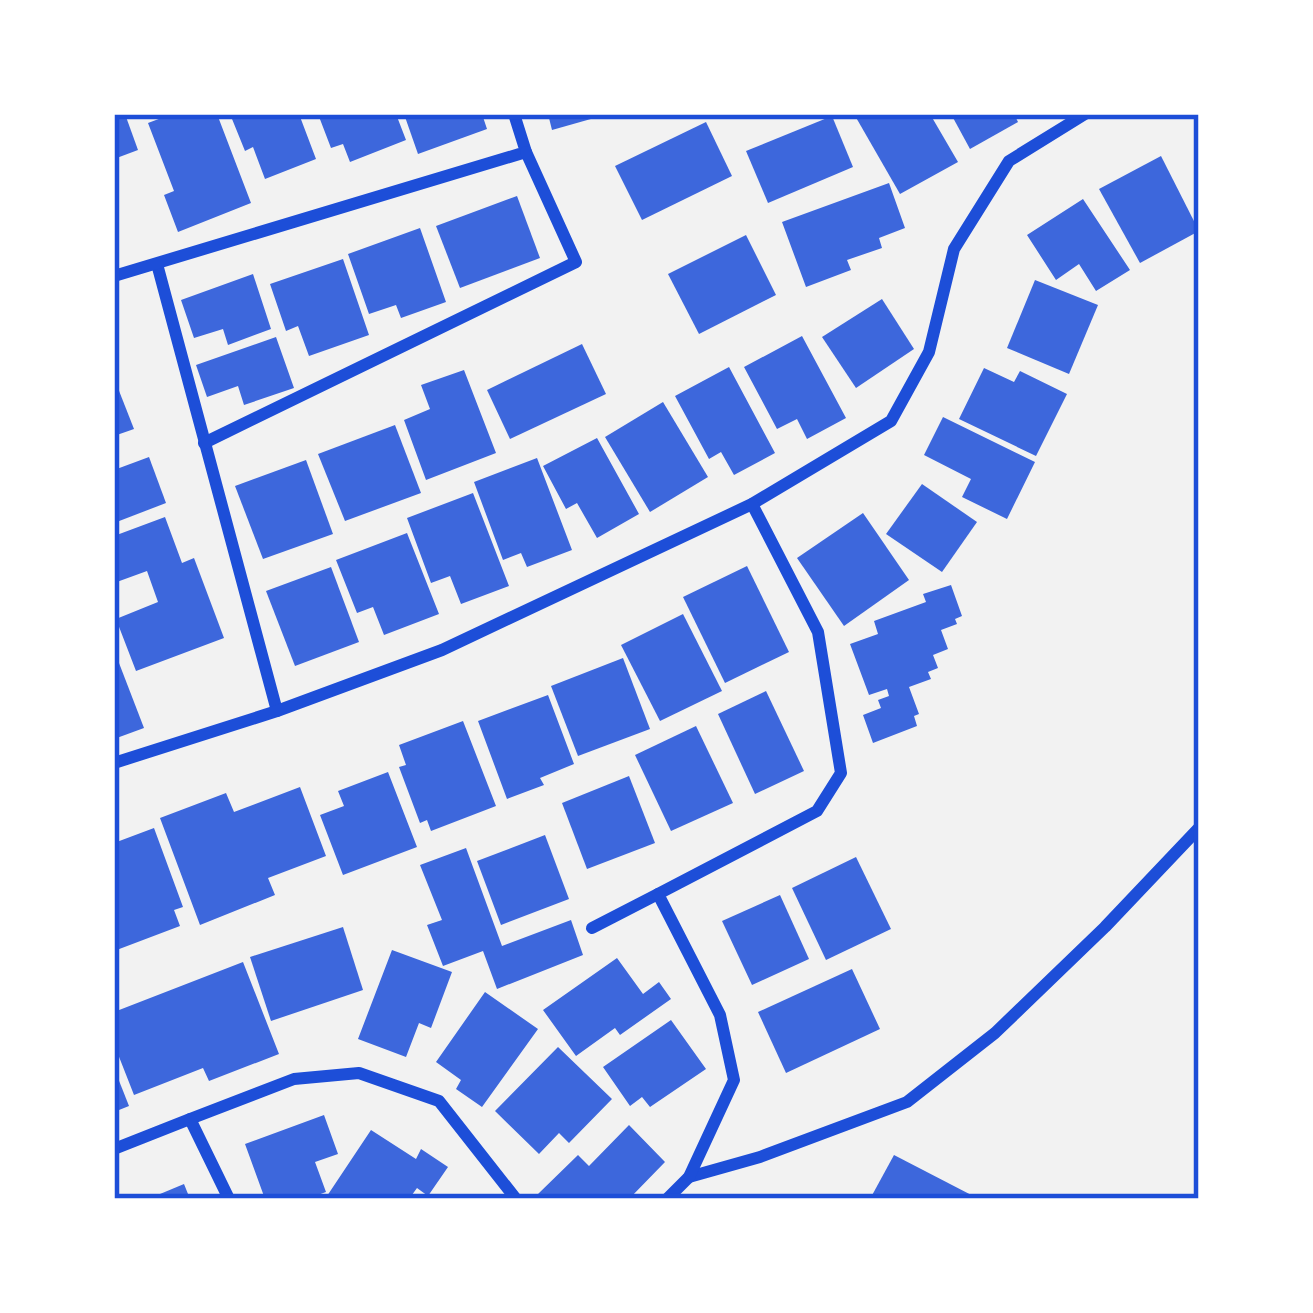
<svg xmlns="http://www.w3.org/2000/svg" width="1313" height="1313" font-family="'Varela Round',sans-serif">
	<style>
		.building { fill: #3d67dc }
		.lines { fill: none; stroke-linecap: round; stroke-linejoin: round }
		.minor { stroke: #1d4ed8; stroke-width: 12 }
		.neatline { fill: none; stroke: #1d4ed8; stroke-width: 4.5 }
	</style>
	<rect width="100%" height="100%" fill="#f2f2f2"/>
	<g class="building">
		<polygon points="114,114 125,114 138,150 114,159"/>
		<polygon points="172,114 217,114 251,203 178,232 164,195 174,191 148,123"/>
		<polygon points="230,114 299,114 316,159 265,179 253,147 245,151"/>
		<polygon points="318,114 396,114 406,140 350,162 343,144 331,148"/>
		<polygon points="404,114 482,114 487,129 418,154"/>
		<polygon points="548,114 604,114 605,115 552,130"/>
		<polygon points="854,114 930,114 958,162 900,194"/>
		<polygon points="951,114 1014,114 1018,122 970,149"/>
		<polygon points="832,116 853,167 768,203 746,151"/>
		<polygon points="706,122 732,176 642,220 615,166"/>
		<polygon points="1161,156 1199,231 1140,263 1099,189"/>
		<polygon points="889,183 905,228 879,238 882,248 847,260 851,270 806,287 782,222"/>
		<polygon points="517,196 540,258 460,288 436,226"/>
		<polygon points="1083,199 1130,270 1096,291 1079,264 1056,280 1027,235"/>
		<polygon points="420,228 446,302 401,318 396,305 369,314 348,254"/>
		<polygon points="746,235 776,295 699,334 668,274"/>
		<polygon points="343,259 369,335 309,356 298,326 286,331 270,284"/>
		<polygon points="253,274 271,329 228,345 223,329 194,338 181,300"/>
		<polygon points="1035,280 1098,305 1069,374 1007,348"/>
		<polygon points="882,299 914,349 856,388 822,337"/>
		<polygon points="802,336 846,418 807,439 797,419 777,429 744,367"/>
		<polygon points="276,337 294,388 244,405 238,386 207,397 196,365"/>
		<polygon points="582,344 606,394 510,439 487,390"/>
		<polygon points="729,367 775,453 734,475 721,452 709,459 675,396"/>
		<polygon points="984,368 1014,382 1020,371 1067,394 1036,456 959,419"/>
		<polygon points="464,370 496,453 426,480 404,420 430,409 421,385"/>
		<polygon points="114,378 134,429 114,436"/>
		<polygon points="663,402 708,477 650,512 605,437"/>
		<polygon points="943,417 1035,462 1007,519 962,497 971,479 924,455"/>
		<polygon points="395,425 421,493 345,521 318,454"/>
		<polygon points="597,438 639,514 597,538 577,503 566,509 543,466"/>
		<polygon points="149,457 166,503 114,523 114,470"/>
		<polygon points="537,458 572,550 527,567 521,553 503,560 474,482"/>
		<polygon points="306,460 333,534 263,559 235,486"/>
		<polygon points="922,484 977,522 942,572 886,534"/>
		<polygon points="473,493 509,586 461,604 450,576 431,583 407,518"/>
		<polygon points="863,513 909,580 844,626 797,558"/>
		<polygon points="165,517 182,563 194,558 224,638 136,671 116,619 158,602 147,571 114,583 114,536"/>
		<polygon points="407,533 439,614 384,635 373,607 357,613 336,560"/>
		<polygon points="747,566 789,652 725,683 683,597"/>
		<polygon points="331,567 359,642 295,666 266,591"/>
		<polygon points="951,585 962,616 955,619 957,624 941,630 948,649 933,655 938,668 928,672 931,679 909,687 919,714 914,716 917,726 873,743 863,715 881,708 878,700 889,696 887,689 869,695 850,644 878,634 874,621 926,602 923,594"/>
		<polygon points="683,614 722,691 660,721 621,645"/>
		<polygon points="114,650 144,728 114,739"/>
		<polygon points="623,658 650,729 578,756 551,686"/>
		<polygon points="766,691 804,771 755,794 718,714"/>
		<polygon points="548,695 574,764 540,778 544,785 507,799 478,721"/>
		<polygon points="463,721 496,806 431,831 427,820 420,823 399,767 406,765 399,745"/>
		<polygon points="696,726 733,803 671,831 635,755"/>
		<polygon points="388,772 417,847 343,875 320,815 344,806 338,791"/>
		<polygon points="629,776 655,843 587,869 562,803"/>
		<polygon points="300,787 326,856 268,878 275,895 200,925 160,818 226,793 234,812"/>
		<polygon points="154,828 183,907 174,910 180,926 114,951 114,843"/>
		<polygon points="545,835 569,899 501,925 477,861"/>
		<polygon points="466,848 502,946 571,920 583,955 497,989 483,951 443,966 427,925 442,920 420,865"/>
		<polygon points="856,857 891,929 826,960 792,888"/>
		<polygon points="780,895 809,959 752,985 722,921"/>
		<polygon points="343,927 363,990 271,1021 250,957"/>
		<polygon points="392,950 452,972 431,1028 419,1023 406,1057 358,1039"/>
		<polygon points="617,958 643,994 659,982 671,999 620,1035 615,1028 576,1056 543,1010"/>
		<polygon points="243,962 279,1054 209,1081 203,1068 134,1095 114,1044 114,1012"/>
		<polygon points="852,969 880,1029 786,1073 758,1012"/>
		<polygon points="485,992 538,1029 482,1107 456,1089 461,1080 436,1062"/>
		<polygon points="671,1020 706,1069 650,1107 642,1097 630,1106 603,1067"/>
		<polygon points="558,1047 612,1099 569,1143 559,1133 539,1154 495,1111"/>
		<polygon points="114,1068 129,1106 114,1112"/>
		<polygon points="324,1115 338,1154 315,1162 326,1192 307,1199 265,1199 245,1144"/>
		<polygon points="629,1125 665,1162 629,1199 543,1199 538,1194 578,1155 589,1166"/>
		<polygon points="371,1130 416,1159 421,1149 448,1167 428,1196 417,1188 409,1199 325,1199"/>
		<polygon points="894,1155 979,1199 870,1199"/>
		<polygon points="184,1184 190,1199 148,1199"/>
	</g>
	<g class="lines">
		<g class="minor">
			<polyline points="157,264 277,711"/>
			<polyline points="114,276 526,152 514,114"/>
			<polyline points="204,443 576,262 526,152"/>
			<polyline points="114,763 277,711 442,650 752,504 891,421 929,352 954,249 1009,161 1085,114"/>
			<polyline points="592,928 658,894"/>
			<polyline points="190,1119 294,1079 359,1073 439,1101 516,1199"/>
			<polyline points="114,1149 190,1119 229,1199"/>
			<polyline points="689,1177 760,1157 907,1102 995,1033 1105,927 1199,828"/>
			<polyline points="667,1199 689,1177 734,1080 720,1015 658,894 817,811 841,773 818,632 752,504"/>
		</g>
	</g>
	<rect width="1313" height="1313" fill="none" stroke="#ffffff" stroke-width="234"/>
	<rect x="117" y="117" width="1079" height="1079" class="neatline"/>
</svg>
